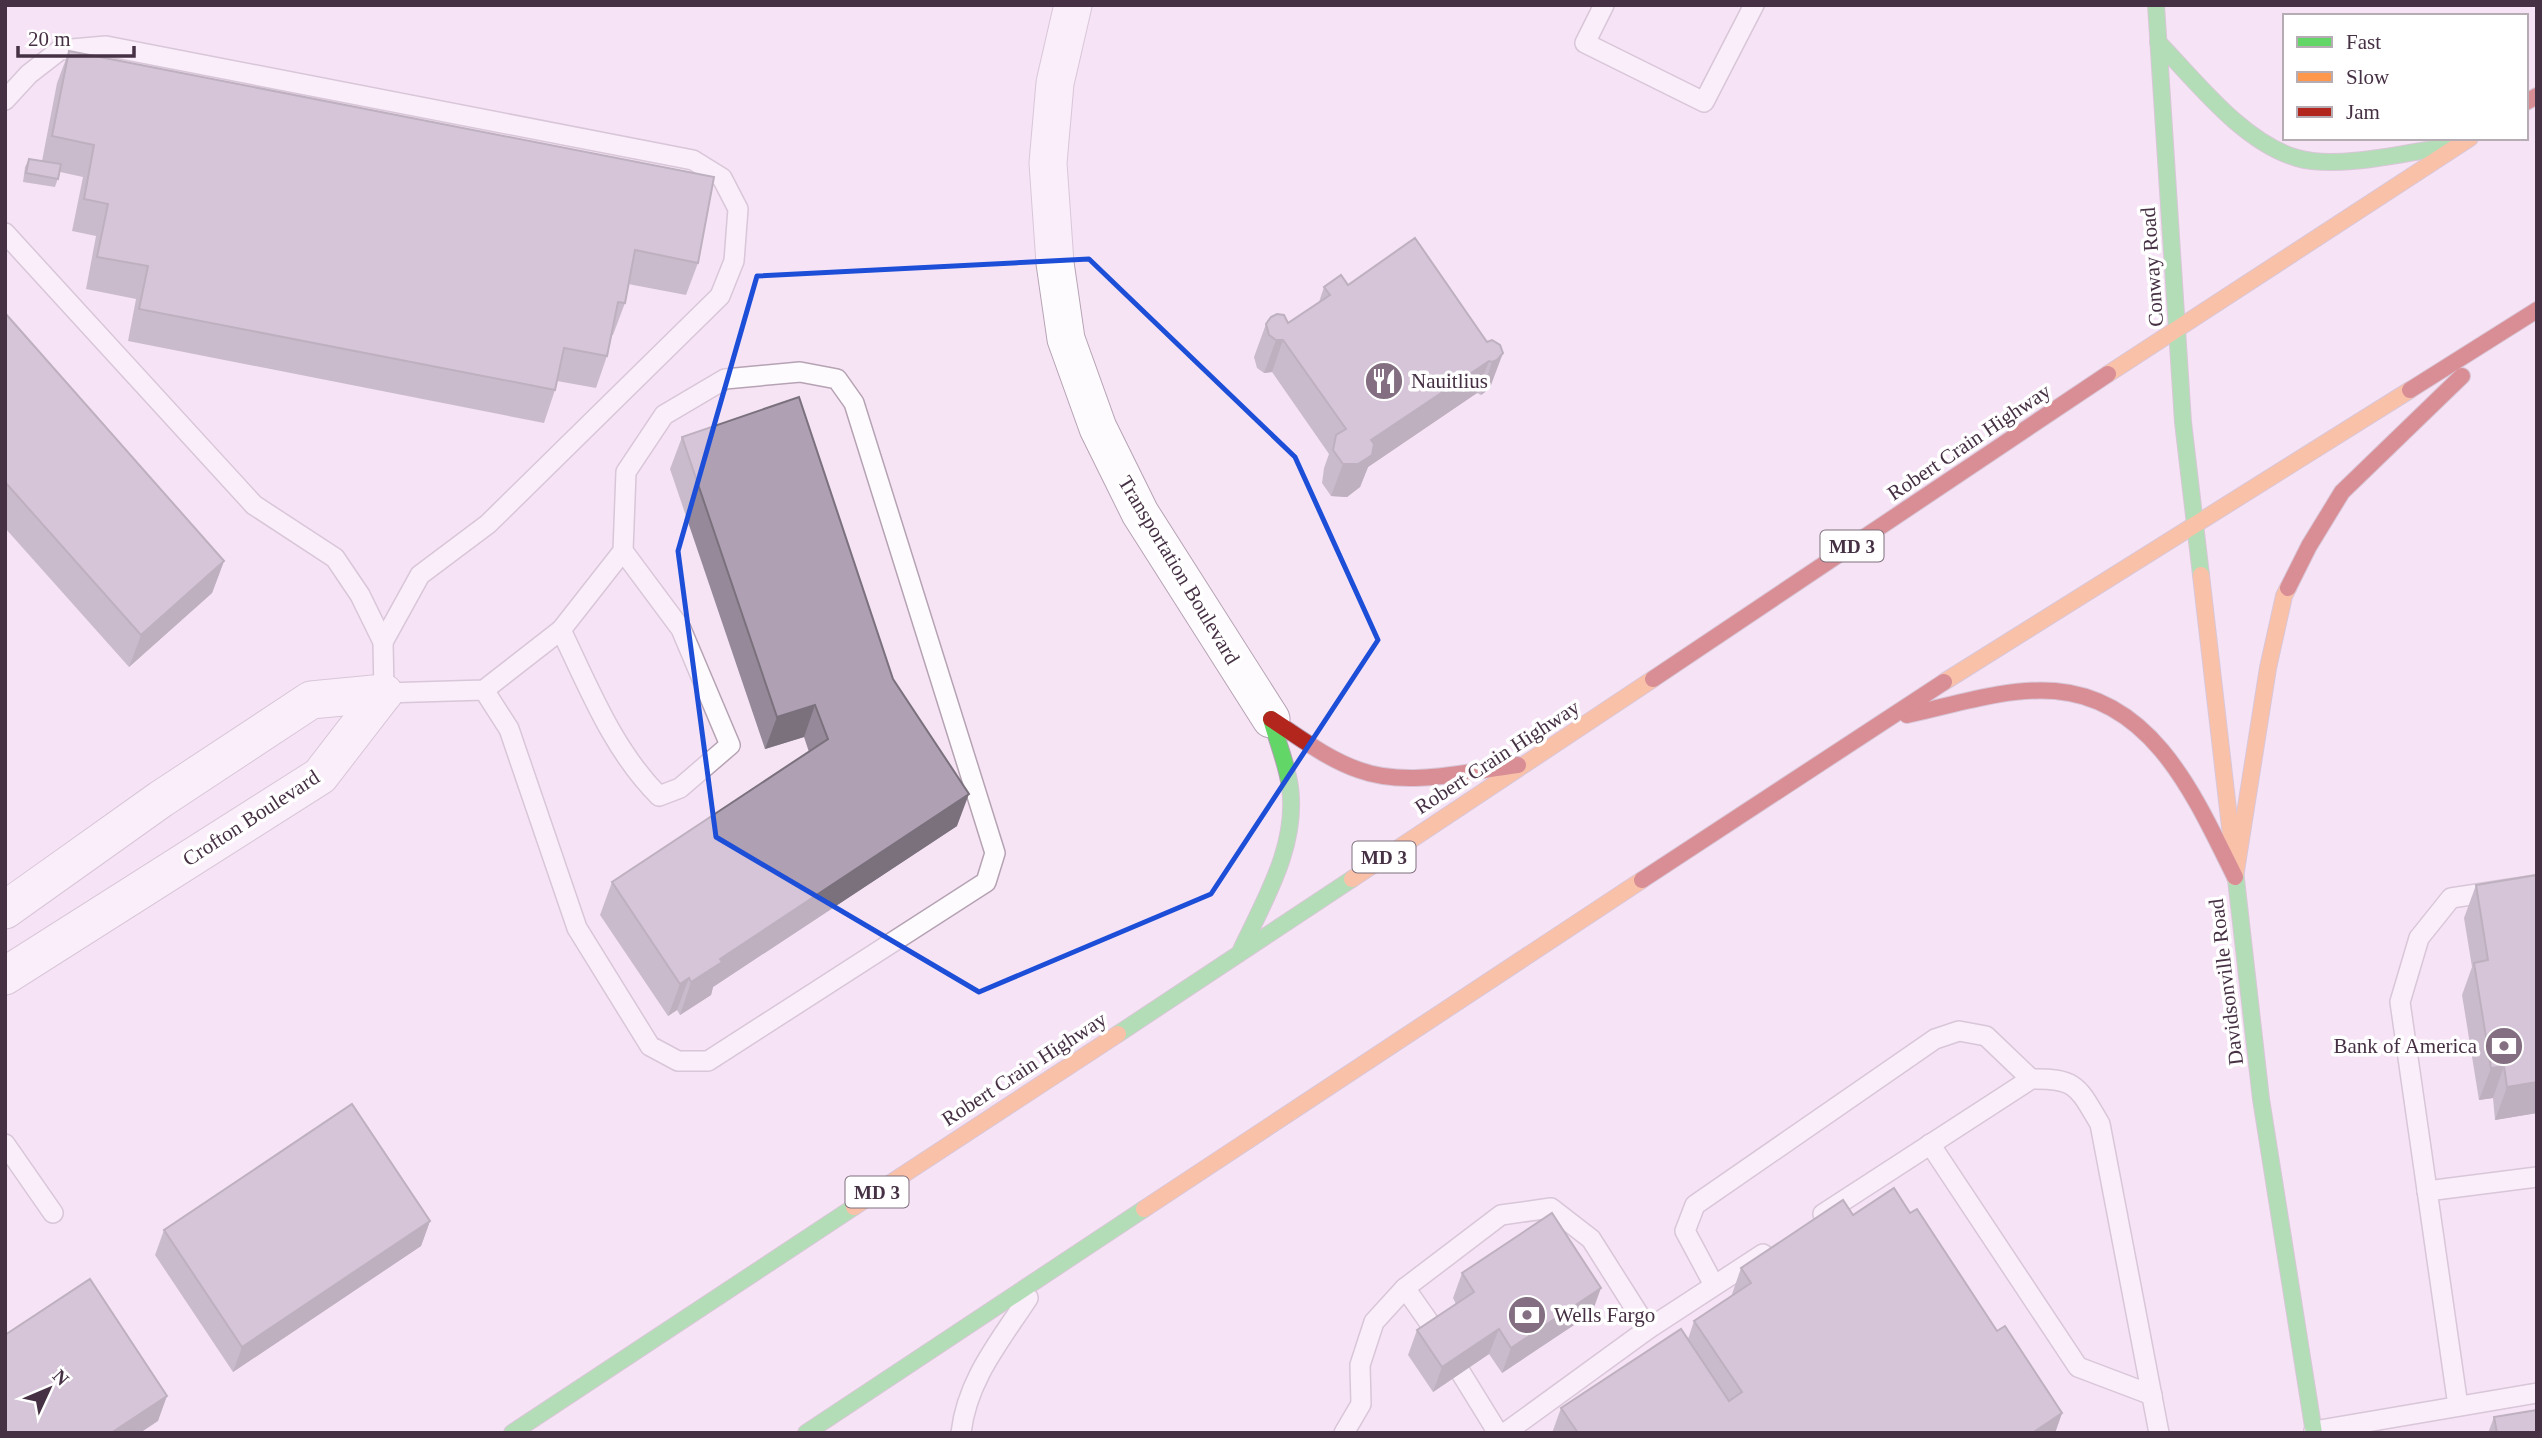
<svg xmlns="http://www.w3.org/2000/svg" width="2542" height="1438" font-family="'Times New Roman',serif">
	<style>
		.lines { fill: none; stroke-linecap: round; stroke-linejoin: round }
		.lane-casing { stroke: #b5a3b4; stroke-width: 22 }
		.street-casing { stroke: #b5a3b4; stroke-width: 39 }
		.fast-casing { stroke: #b5a3b4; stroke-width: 18 }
		.slow-casing { stroke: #b5a3b4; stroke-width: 18 }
		.jam-casing { stroke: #b5a3b4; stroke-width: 18 }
		.lane { stroke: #fefbfe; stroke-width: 19 }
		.street { stroke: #fefbfe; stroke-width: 37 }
		.fast { stroke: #63d668; stroke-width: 16 }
		.slow { stroke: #ff974d; stroke-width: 16 }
		.jam { stroke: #b3261e; stroke-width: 16 }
		.wall { fill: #968a9a }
		.shaded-wall { fill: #7a717d }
		.building { fill: #afa1b3; stroke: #7a717d; stroke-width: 2 }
		.marked { fill: none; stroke: #1d4ed8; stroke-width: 5; stroke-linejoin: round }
		.labels { text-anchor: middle; stroke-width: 7; stroke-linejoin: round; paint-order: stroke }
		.shield { fill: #fff; stroke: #7e6e7c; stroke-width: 2 }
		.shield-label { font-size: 19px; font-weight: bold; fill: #463044 }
		.street-label { font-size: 21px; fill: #463044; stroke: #fff }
		.poi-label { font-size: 21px; fill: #463044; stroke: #fff; text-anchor: start }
	</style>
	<rect width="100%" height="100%" fill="#f6e4f5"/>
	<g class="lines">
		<g class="lane-casing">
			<g id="lane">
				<polyline points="1604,5 1585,43 1704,102 1754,5"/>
				<polyline points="5,100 29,74 60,50 106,46 693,160 722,178 738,209 734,261 720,296 488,524 420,575 383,642"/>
				<polyline points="5,233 254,505 335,558 360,595 383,642 384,693 484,690 561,630 623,551 626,472 664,415 725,379 800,372 837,379 854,403 995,853 986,882 708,1061 678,1061 650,1046 577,928 509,729 484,690"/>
				<path d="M561 630C589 688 613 750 659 796L680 788 730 745 681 629 623 551"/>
				<polyline points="5,1144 53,1213"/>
				<polyline points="1930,1144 2078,1367 2152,1395"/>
				<polyline points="2427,1191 2537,1177"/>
				<path d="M1823 1214 2031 1079C2077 1078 2078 1087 2100 1124L2159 1433"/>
				<polyline points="1714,1285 1685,1231 1695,1205 1935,1039 1959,1031 1986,1036 2031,1079"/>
				<polyline points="1405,1288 1438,1335"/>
				<polyline points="1461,1373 1498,1433"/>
				<polyline points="2458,1406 2400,1002 2419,938 2451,898 2537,885"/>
				<polyline points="2314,1431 2537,1393"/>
				<path d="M961 1433C967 1380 1000 1341 1028 1298"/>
				<polyline points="1344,1433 1361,1404 1360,1365 1374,1322 1405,1288 1501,1215 1551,1208 1591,1239 1648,1329"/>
				<polyline points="1505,1433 1648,1329 1763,1254"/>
			</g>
		</g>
		<g class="street-casing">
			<g id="street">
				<polyline points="1073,5 1055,83 1048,163 1055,263 1066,339 1098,428 1140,513 1271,719"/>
				<polyline points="5,910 161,799 311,700 384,693"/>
				<polyline points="5,976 320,776 384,693"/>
			</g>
		</g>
		<g class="fast-casing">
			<g id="fast">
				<polyline points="2156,5 2183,422 2201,575"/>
				<path d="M2158 42C2196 81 2242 142 2297 158 2337 170 2409 152 2451 146"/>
				<polyline points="2232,844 2261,1099 2314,1433"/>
				<path d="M1241 950C1265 899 1298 845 1290 787 1287 764 1277 741 1271 719"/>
				<polyline points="1118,1034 1352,879"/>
				<polyline points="512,1433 854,1207"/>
				<polyline points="806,1433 1144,1209"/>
			</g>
		</g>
		<g class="slow-casing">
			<g id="slow">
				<polyline points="2108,374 2470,138"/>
				<polyline points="2201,575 2232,844"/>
				<polyline points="1944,682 2410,390"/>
				<polyline points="2235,877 2268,668 2284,596 2288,588"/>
				<polyline points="1352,879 1653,679"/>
				<polyline points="854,1207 1118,1034"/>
				<polyline points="1144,1209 1642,880"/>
			</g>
		</g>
		<g class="jam-casing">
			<g id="jam">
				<polyline points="2526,102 2537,96"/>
				<polyline points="2410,390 2537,310"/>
				<polyline points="2288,588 2309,546 2342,492 2462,376"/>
				<polyline points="1653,679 2108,374"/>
				<path d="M1907 715C1954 705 2006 687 2055 691 2154 699 2196 799 2235 877"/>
				<path d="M1271 719C1299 737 1327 759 1359 770 1408 788 1468 771 1518 765"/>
				<polyline points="1642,880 1944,682"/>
			</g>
		</g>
		<use href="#lane" class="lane"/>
		<use href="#street" class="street"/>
		<use href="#fast" class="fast"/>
		<use href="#slow" class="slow"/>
		<use href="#jam" class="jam"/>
	</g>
	<g class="wall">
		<polygon points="69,51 698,263 686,295 628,284 625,303 613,335 612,335 607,356 596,388 557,381 555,390 544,423 128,341 136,299 86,289 96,236 72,231 83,177 60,172 55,187 23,182 25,167 29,159 42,161 57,83"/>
		<polygon points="1348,285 1487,342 1500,345 1491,385 1485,392 1481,395 1477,393 1368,467 1360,487 1347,497 1331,496 1322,483 1324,468 1329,454 1272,372 1264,373 1257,368 1254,357 1266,324 1288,323 1319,302 1324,287"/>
		<polygon points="5,313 224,561 212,593 129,667 5,528"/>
		<polygon points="682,437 893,679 957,826 713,987 711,995 680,1015 677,1010 668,1016 600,915 612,882 809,752 804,737 765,749 670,469"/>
		<polygon points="2476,885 2537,1113 2495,1120 2493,1098 2479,1100 2462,995 2472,967 2464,918"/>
		<polygon points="1910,1213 1997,1331 2062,1413 2055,1433 1552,1433 1561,1408 1688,1339 1694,1321 1731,1297 1741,1268 1853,1215"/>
		<polygon points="430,1221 421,1246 233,1372 155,1255 164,1230"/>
		<polygon points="1462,1273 1592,1313 1502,1373 1489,1354 1433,1392 1408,1355 1417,1330 1456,1304 1453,1298"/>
		<polygon points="2494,1417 2537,1433 2488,1433"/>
	</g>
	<g class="shaded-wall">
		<polygon points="1276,340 1283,340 1272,372 1264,373"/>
		<polygon points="1503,353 1491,385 1485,392 1481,395 1492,362"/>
		<polygon points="1489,361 1477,393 1368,467 1360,487 1347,497 1331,496 1343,464 1371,440"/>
		<polygon points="224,561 212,593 129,667 141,635"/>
		<polygon points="815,705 804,737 765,749 777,717"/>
		<polygon points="969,794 957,826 713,987 711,995 680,1015 691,982 720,959"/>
		<polygon points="689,978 677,1010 668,1016 680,984"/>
		<polygon points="2504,1066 2493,1098 2479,1100 2491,1068"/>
		<polygon points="2537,1082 2537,1113 2495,1120 2507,1087"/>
		<polygon points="430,1221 421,1246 233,1372 242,1347"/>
		<polygon points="1601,1288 1592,1313 1502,1373 1511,1348"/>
		<polygon points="1499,1329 1489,1354 1433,1392 1442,1367"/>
		<polygon points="167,1396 158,1421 140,1433 111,1433"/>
		<polygon points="2062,1413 2055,1433 2034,1433 2034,1432"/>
	</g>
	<g class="building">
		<polygon points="69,51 714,177 698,263 635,250 625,303 618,302 607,356 564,348 555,390 139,309 148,266 97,257 108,204 84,199 94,145 52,136"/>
		<polygon points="29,159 61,164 58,179 26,173"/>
		<polygon points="1415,238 1487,342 1492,340 1500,345 1503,353 1497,360 1492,362 1489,361 1371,440 1374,444 1372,455 1358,464 1343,464 1333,450 1336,435 1346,429 1283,340 1276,340 1269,335 1266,324 1271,317 1277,314 1284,315 1288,323 1330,295 1324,287 1341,275 1348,285"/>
		<polygon points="5,313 224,561 141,635 5,482"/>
		<polygon points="799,397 893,679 969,794 720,959 722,962 691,982 689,978 680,984 612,882 828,739 815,705 777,717 682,437"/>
		<polygon points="2537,875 2537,1082 2507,1087 2504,1066 2491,1068 2474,963 2488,960 2476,885"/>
		<polygon points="352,1104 430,1221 242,1347 164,1230"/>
		<polygon points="1894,1188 1910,1213 1917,1209 1997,1331 2005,1326 2062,1413 2034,1432 2035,1433 1578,1433 1561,1408 1681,1329 1729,1401 1742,1392 1694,1321 1751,1283 1741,1268 1843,1200 1853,1215"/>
		<polygon points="1552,1213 1601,1288 1511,1348 1499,1329 1442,1367 1417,1330 1474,1292 1462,1273"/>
		<polygon points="90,1279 167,1396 111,1433 5,1433 5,1335"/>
		<polygon points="2537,1410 2537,1433 2497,1433 2494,1417"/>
	</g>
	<path d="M0 0H2542V1438H0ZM1089 259 1295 457 1378 640 1211 894 979 992 716 837 678 551 757 276Z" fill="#f6e4f5" fill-opacity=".55" fill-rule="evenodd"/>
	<path class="marked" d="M1089 259 1295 457 1378 640 1211 894 979 992 716 837 678 551 757 276Z"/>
	<defs>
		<g id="restaurant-disc" transform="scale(2.0125)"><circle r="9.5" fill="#846f82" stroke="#fff"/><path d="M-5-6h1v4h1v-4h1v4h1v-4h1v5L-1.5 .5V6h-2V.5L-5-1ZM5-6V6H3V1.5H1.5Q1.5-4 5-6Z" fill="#fff"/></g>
		<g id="bank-disc" transform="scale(2.0125)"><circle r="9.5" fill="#846f82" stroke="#fff"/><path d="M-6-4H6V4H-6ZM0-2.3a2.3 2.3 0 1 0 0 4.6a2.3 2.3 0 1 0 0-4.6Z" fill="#fff"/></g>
	</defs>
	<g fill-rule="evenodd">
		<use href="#restaurant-disc" x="1384" y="381"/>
		<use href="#bank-disc" x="2504" y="1046"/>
		<use href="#bank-disc" x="1527" y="1315"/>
	</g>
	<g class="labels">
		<g class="shield">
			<rect x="1820.5" y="530.5" width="63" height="31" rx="5"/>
			<rect x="1352.5" y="841.5" width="63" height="31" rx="5"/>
			<rect x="845.5" y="1176.5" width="63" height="31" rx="5"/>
		</g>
		<g class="shield-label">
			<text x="1852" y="553">MD 3</text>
			<text x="1384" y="864">MD 3</text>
			<text x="877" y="1199">MD 3</text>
		</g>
		<g class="street-label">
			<text transform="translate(2152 267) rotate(-94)" y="7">Conway Road</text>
			<text transform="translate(1969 442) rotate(-34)" y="7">Robert Crain Highway</text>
			<text transform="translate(1179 570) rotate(59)" y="7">Transportation Boulevard</text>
			<text transform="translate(1497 757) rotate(-33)" y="7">Robert Crain Highway</text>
			<text transform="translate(251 818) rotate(-33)" y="7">Crofton Boulevard</text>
			<text transform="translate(2226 982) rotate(-97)" y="7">Davidsonville Road</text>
			<text transform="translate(1024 1069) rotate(-33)" y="7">Robert Crain Highway</text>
		</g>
		<g class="poi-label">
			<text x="1411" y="388">Nauitlius</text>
			<text x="2477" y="1053" text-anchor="end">Bank of America</text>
			<text x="1554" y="1322">Wells Fargo</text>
		</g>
	</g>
	<rect width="2542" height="1438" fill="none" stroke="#463044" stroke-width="14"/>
	<rect x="2283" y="14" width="245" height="126" fill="#ffffff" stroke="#b5acb4" stroke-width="2"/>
	<rect x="2297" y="37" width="35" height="10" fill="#63d668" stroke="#b5acb4" stroke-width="2"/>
	<text x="2346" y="49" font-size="21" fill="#463044">Fast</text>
	<rect x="2297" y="72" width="35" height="10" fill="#ff974d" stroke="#b5acb4" stroke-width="2"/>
	<text x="2346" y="84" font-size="21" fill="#463044">Slow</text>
	<rect x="2297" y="107" width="35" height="10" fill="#b3261e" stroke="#b5acb4" stroke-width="2"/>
	<text x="2346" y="119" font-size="21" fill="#463044">Jam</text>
	<g transform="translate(49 1389) rotate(46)" stroke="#ffffff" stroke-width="5" paint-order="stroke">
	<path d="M0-5L12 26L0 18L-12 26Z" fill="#463044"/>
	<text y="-10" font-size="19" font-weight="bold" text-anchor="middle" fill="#463044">N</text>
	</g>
	<path d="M18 46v10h116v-10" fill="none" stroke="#463044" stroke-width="3.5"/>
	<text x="28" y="46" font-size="21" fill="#463044" stroke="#ffffff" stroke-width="5" paint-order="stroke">20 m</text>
</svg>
